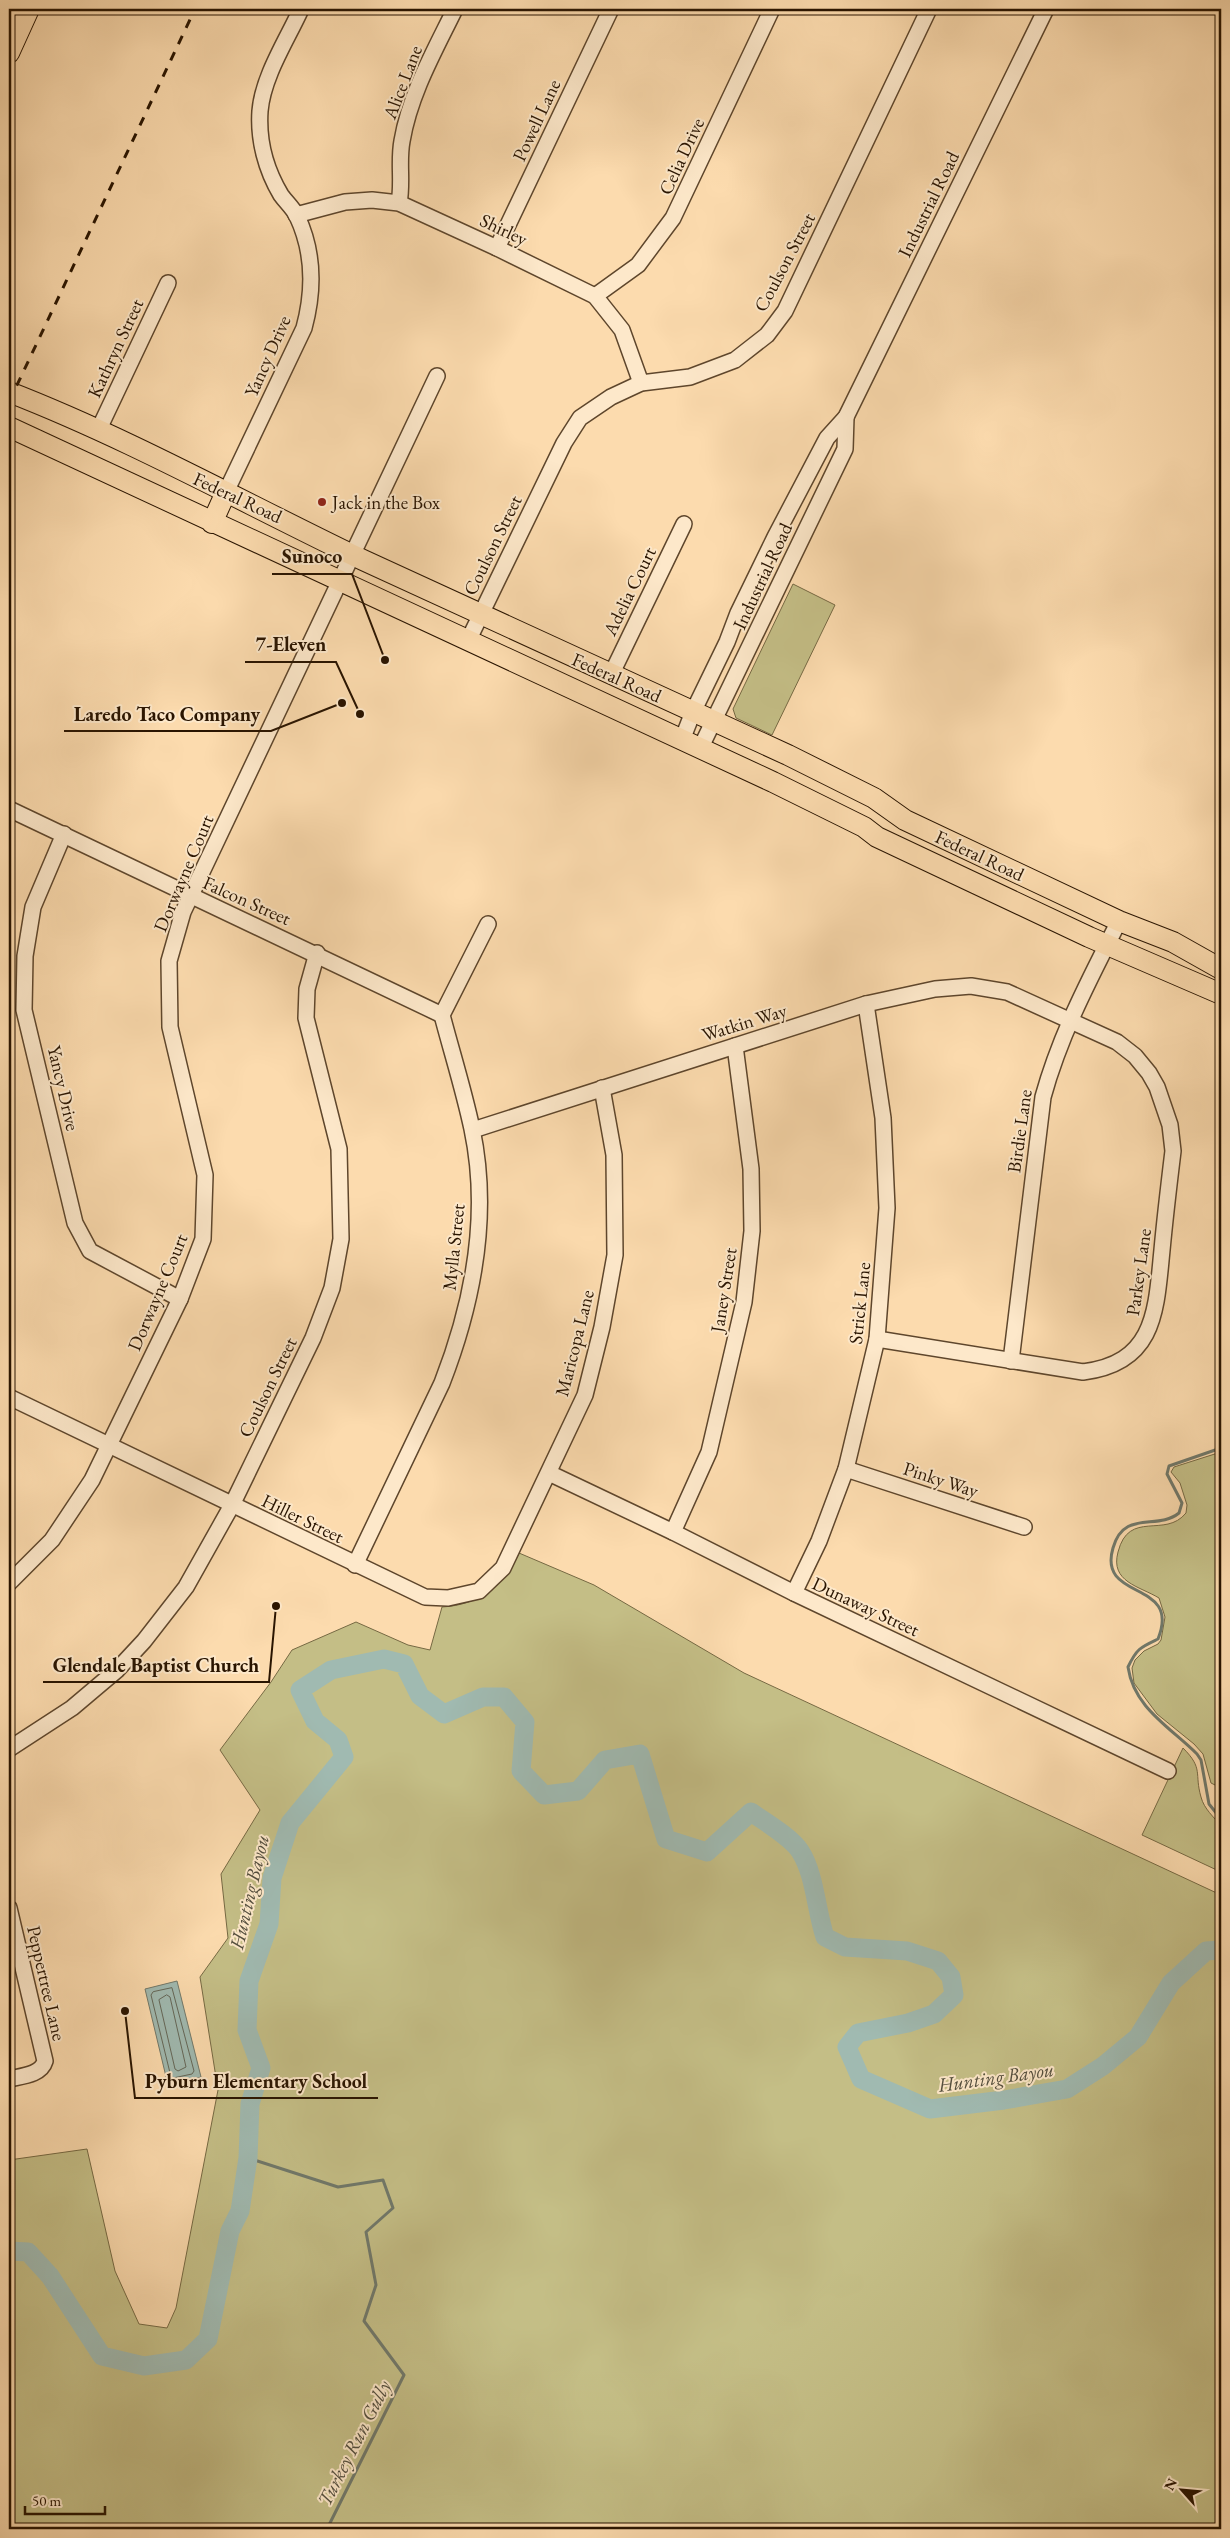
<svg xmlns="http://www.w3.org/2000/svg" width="1230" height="2538" font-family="'EB Garamond',serif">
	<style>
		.green { fill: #c4be86; stroke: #766943 }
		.water { fill: #a0bab1; stroke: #70786a }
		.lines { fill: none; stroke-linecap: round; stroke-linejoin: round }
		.shore { stroke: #646758; stroke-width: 1 }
		.stream { stroke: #70786a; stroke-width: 3 }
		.river { stroke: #a0bab1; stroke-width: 19 }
		.minor-casing { stroke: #5e462c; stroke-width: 18 }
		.major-casing { stroke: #291400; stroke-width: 22 }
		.minor { stroke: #fde8ca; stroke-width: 15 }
		.major { stroke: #fcdbae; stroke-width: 20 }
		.rail { stroke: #291400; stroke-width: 3; stroke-dasharray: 9 9; stroke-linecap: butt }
		.poi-dot { fill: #8f2418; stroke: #fde8ca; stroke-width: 2 }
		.labels { text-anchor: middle; stroke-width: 4; stroke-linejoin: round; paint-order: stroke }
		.street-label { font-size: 19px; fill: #291400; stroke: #fde8ca }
		.poi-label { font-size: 19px; fill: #291400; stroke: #fde8ca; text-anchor: start }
		.water-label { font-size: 20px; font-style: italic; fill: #534e3e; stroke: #fde8ca }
		.leader { fill: none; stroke: #291400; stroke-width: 2 }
		.callout-dot { fill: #291400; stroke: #fde8ca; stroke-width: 2 }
		.callout-label { font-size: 20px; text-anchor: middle; font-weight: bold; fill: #291400; stroke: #fde8ca; stroke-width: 4; stroke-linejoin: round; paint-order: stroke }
	</style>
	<rect width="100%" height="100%" fill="#fcdbae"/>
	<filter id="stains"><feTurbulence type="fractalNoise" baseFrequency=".004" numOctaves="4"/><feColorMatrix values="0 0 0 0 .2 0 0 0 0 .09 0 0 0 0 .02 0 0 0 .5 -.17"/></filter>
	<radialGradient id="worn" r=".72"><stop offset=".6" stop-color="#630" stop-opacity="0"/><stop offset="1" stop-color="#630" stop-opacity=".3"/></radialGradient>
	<g class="green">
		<polygon points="793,584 835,605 772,735 736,718 733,709"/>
		<path d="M1221 1452V1788L1211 1783 1203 1754 1194 1744 1157 1714 1134 1683 1132 1668 1135 1660 1144 1651 1158 1644 1161 1640 1165 1617 1159 1598C1139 1586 1110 1582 1118 1552 1129 1509 1165 1539 1186 1513L1187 1505 1180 1483 1171 1472 1174 1467Z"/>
		<path d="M519 1553 594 1585 744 1673 1221 1895V2529H9V2160L87 2149 115 2271 139 2324 167 2328 176 2308 218 2090 200 1977 228 1938 221 1874 260 1810 220 1750 271 1682 292 1650 356 1622 408 1645 430 1650 442 1607C479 1605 503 1586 519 1553Z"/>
		<path d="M1183 1748C1204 1769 1194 1773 1201 1797 1204 1809 1214 1817 1221 1826V1872L1142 1835Z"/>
	</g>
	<polygon class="water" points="177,1981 201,2077 168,2085 145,1989"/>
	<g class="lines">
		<g class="shore">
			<polygon points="172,1988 194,2071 192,2074 173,2078 171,2077 151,1995 153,1992"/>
			<polygon points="167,1995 170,1997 186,2067 178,2071 175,2069 159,2000"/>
		</g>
		<g class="stream">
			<path d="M1221 1448 1169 1466 1167 1474 1182 1503 1179 1513C1157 1531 1124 1509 1113 1548 1097 1602 1182 1579 1158 1639 1141 1647 1137 1648 1128 1667 1134 1708 1170 1727 1197 1754L1201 1760 1209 1804 1221 1819"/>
			<polyline points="248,2158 338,2187 383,2180 393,2208 366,2232 376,2285 364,2321 404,2375 327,2529"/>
		</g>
		<path class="river" d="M9 2251 28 2252 50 2276 102 2356 144 2366 186 2360 208 2339 230 2231 240 2211 248 2158 250 2104 261 2068 247 2030 249 1981 269 1924 272 1878 290 1823 344 1757 338 1740 315 1721 300 1690 331 1670 384 1659 404 1664 420 1696 444 1714 483 1697H504L525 1722 521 1771 544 1795 578 1791 605 1760 640 1754 666 1839 707 1852 751 1812C765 1822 791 1837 800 1851 815 1874 816 1910 825 1937L845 1947 907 1951 938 1961 951 1977 954 1995 934 2014 908 2023 858 2033 847 2047 861 2079 930 2109 1004 2100 1067 2089 1103 2066 1138 2037 1171 1983 1206 1951 1221 1950"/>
		<g class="minor-casing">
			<g id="minor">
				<path d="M399 203C403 182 398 162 402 141 410 94 434 52 455 9"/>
				<polyline points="296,215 345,202 372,200 399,203 497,248 595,296 622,330 641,383"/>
				<polyline points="497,248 611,9"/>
				<polyline points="595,296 638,265 673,218 772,9"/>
				<polyline points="98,431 168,283"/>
				<path d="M226 492 304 328C314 291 314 252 297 216 293 208 286 202 281 195 266 170 258 140 260 111 263 76 287 40 301 9"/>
				<polyline points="468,641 564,443 580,418 611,397 641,383 690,377 735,360 767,335 785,311 929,9"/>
				<polyline points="611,675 684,524"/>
				<polyline points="682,740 693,712 727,642 738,613 775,537 827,438 846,417 1046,9"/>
				<polyline points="700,749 845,449 846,417"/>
				<polyline points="9,809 442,1015"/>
				<polyline points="64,834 33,907 25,956 24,1010 75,1223 90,1251 180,1299"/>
				<path d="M473 1130 866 1004 935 989 971 986 1007 992 1117 1042 1135 1056 1149 1073 1157 1087 1170 1125 1173 1151C1169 1184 1165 1217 1162 1250 1156 1310 1156 1363 1083 1372L877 1339"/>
				<path d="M1011 1361 1043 1097C1060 1035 1090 978 1119 921"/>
				<polyline points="9,1397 425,1597 448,1598 479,1591 503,1568 585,1395 602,1327 615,1255 614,1155 602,1088"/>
				<polyline points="846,1469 1024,1527"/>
				<polyline points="549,1473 673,1532 794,1593 1168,1771"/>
				<polyline points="673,1532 709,1452 744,1302 752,1231 751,1169 735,1046"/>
				<path d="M355 1565 442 1383C473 1303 490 1214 472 1129 464 1091 452 1053 442 1015L488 924"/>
				<polyline points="9,1583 52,1540 92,1480 180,1299 203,1239 205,1175 170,1027 169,961 183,912 437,376"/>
				<polyline points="794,1593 819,1541 846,1469 877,1339 887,1208 883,1118 866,1004"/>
				<polyline points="9,1749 72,1708 117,1670 144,1641 186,1587 232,1505 313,1338 332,1288 341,1239 339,1149 306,1018 307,989 317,953"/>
				<path d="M9 1908 45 2061C41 2075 22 2076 9 2079"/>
			</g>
		</g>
		<g class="major-casing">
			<g id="major">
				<polyline points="9,53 29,9"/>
				<path d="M9 392C130 439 246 504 363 560L788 755 874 798 905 820 1119 921 1173 942 1221 969"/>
				<polyline points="9,427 773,782 864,827 877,837 1089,937 1221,994"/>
				<polyline points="212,523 226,492"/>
			</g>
		</g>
		<use href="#minor" class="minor"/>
		<use href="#major" class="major"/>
		<polyline class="rail" points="9,402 195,9"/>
	</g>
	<circle class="poi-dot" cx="322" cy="502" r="5"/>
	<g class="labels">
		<g class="street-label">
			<text transform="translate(402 82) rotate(-69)" y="7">Alice Lane</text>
			<text transform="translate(536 120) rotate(-65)" y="7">Powell Lane</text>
			<text transform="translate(681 156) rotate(-65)" y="7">Celia Drive</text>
			<text transform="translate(928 204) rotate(-64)" y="7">Industrial Road</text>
			<text transform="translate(504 229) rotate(25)" y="7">Shirley</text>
			<text transform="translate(784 262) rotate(-62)" y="7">Coulson Street</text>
			<text transform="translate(115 348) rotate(-65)" y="7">Kathryn Street</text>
			<text transform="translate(267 356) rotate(-66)" y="7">Yancy Drive</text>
			<text transform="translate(238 497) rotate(25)" y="7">Federal Road</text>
			<text transform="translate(492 545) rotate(-64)" y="7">Coulson Street</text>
			<text transform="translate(762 576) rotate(-65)" y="7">Industrial Road</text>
			<text transform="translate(629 591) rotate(-64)" y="7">Adelia Court</text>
			<text transform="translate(617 677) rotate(24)" y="7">Federal Road</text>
			<text transform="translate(980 855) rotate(25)" y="7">Federal Road</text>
			<text transform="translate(183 873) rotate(-67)" y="7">Dorwayne Court</text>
			<text transform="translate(247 900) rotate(24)" y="7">Falcon Street</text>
			<text transform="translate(744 1022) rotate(-17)" y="7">Watkin Way</text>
			<text transform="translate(64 1088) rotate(77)" y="7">Yancy Drive</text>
			<text transform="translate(1019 1131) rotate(-82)" y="7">Birdie Lane</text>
			<text transform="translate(453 1247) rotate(-84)" y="7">Mylla Street</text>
			<text transform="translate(1138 1272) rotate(-82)" y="7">Parkey Lane</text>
			<text transform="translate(723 1290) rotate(-81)" y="7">Janey Street</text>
			<text transform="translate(157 1292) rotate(-67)" y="7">Dorwayne Court</text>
			<text transform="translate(859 1303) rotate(-84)" y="7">Strick Lane</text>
			<text transform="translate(574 1343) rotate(-76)" y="7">Maricopa Lane</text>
			<text transform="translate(267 1387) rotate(-64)" y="7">Coulson Street</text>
			<text transform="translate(941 1479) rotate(18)" y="7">Pinky Way</text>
			<text transform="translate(303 1518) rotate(26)" y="7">Hiller Street</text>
			<text transform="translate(866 1606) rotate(25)" y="7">Dunaway Street</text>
			<text transform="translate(47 1983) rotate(77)" y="7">Peppertree Lane</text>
		</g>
		<g class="poi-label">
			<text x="332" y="509">Jack in the Box</text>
		</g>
		<g class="water-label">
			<text transform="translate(249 1892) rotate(-77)" y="7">Hunting Bayou</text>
			<text transform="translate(996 2077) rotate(-8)" y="7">Hunting Bayou</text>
			<text transform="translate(354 2443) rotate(-63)" y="7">Turkey Run Gully</text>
		</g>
	</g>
	<path class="leader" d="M385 660L352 574H272M360 714L336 662H245M342 703L271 731H64M276 1606L269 1682H43M125 2011L135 2098H378"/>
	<g class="callout-dot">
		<circle cx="385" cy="660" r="5"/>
		<circle cx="360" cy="714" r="5"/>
		<circle cx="342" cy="703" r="5"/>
		<circle cx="276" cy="1606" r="5"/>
		<circle cx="125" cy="2011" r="5"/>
	</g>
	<g class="callout-label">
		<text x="312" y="563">Sunoco</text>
		<text x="291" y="651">7-Eleven</text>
		<text x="167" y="721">Laredo Taco Company</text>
		<text x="156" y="1672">Glendale Baptist Church</text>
		<text x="256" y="2088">Pyburn Elementary School</text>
	</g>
	<rect width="1230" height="2538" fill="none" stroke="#fcdbae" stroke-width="30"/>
	<rect x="10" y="10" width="1210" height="2518" fill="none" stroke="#291400" stroke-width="2.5"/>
	<rect x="15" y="15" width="1200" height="2508" fill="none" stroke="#291400"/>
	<g transform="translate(1182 2490) rotate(297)" stroke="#fde8ca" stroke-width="4" paint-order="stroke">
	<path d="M0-4L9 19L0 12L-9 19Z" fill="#291400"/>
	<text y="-8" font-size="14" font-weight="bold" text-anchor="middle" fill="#291400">N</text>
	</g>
	<path d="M25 2506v8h80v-8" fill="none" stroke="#291400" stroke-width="2.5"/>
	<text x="32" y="2506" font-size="15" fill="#291400" stroke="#fde8ca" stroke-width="4" paint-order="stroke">50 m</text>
	<rect width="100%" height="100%" filter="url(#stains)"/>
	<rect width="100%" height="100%" fill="url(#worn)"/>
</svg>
